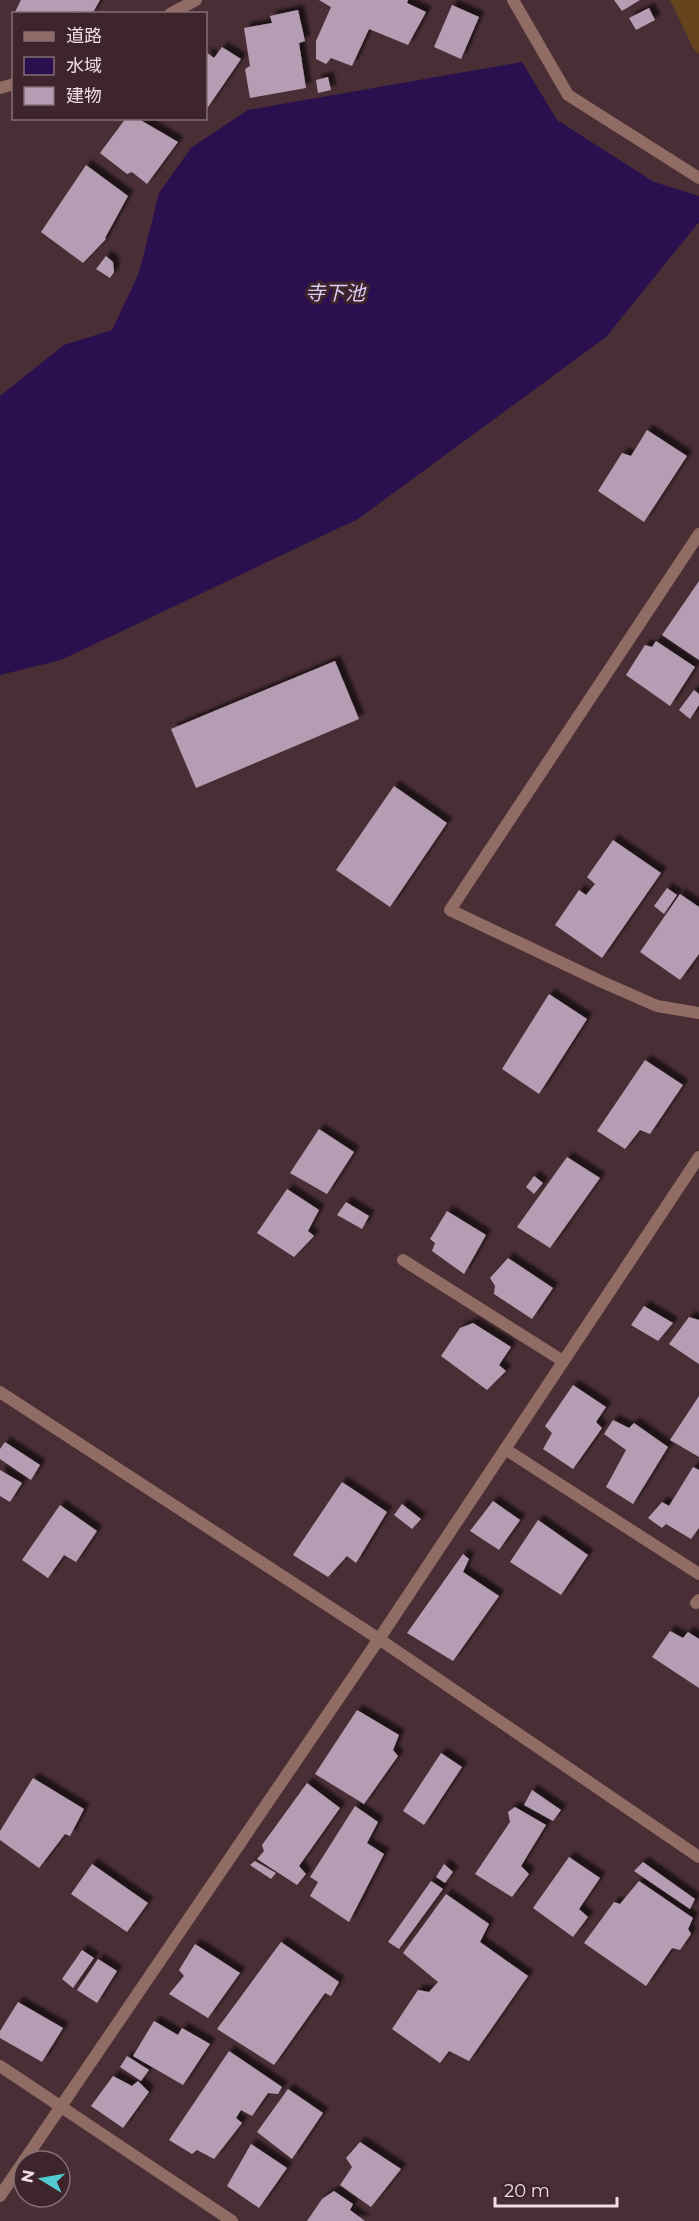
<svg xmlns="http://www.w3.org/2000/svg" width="699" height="2221" font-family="Montserrat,'Noto Sans JP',sans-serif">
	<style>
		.green { fill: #65431c }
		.water { fill: #2a104f }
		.building { fill: #b59eb3; filter: url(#shadow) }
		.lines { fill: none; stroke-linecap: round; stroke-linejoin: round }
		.minor { stroke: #916c64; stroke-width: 12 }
		.tertiary { stroke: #916c64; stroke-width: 12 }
		.labels { text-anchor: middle; stroke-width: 6; stroke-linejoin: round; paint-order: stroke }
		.water-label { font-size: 20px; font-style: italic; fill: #d8cef6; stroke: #3e242b }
	</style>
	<defs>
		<filter id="shadow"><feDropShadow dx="5.5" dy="-5.5" stdDeviation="1.5" flood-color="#0009"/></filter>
	</defs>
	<rect width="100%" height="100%" fill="#492e35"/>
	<polygon class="green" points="670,0 699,0 699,54 694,50"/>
	<polygon class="water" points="522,62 557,120 654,182 699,196 699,222 606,337 358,519 61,660 0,675 0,396 64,345 112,330 139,273 159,193 191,148 248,110"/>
	<g class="building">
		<polygon points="21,0 100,0 92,14 81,14 76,11 74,14 14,14"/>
		<polygon points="319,0 408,0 407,3 426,12 408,45 369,29 352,66 331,58 326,64 316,59 316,41 331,7"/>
		<polygon points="614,0 640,0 622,11"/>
		<polygon points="452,5 479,17 461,59 434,47"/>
		<polygon points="649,8 655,20 636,30 629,18"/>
		<polygon points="298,10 305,41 299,43 306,88 250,98 245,69 250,66 244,28 272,23 270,16"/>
		<polygon points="222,47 241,59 206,110 206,52 214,58"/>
		<polygon points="328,77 331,90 318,93 316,80"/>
		<polygon points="126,118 137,118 178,142 147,184 132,172 127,174 100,153"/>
		<polygon points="86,165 128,196 105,238 106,239 83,263 41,232"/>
		<polygon points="106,256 113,262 114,272 110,278 96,269"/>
		<polygon points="647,430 687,456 644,522 598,491 622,453 631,456"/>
		<polygon points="699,581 699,660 662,635"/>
		<polygon points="656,641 695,667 670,706 626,675 645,645 652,647"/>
		<polygon points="335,661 359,719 196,788 171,729"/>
		<polygon points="694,690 699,694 699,705 690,719 679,710"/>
		<polygon points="394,786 447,823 390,907 336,870"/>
		<polygon points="613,840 661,873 602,958 555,925 579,890 586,895 595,884 587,877"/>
		<polygon points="667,888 677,895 664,914 654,906"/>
		<polygon points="680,894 699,907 699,954 680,980 640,952"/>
		<polygon points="549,994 587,1019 539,1094 502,1069"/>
		<polygon points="645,1060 683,1085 650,1134 640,1130 625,1149 597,1131"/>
		<polygon points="319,1129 354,1152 327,1194 290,1173"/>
		<polygon points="567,1157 600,1178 550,1248 517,1227"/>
		<polygon points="534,1176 543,1183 534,1194 526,1187"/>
		<polygon points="287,1189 319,1210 308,1231 314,1236 294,1257 257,1233"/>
		<polygon points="346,1202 369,1216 362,1229 337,1215"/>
		<polygon points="447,1211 486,1235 464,1274 432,1251 435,1243 430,1239"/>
		<polygon points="508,1258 553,1288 532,1319 494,1294 495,1286 490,1278"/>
		<polygon points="644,1306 673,1323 658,1341 631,1325"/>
		<polygon points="689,1317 699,1320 699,1364 669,1344"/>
		<polygon points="473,1323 511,1347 499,1365 506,1371 487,1390 441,1356 460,1328"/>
		<polygon points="573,1385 606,1407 596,1422 602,1428 573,1469 543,1449 552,1433 545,1426"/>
		<polygon points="699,1396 699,1457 670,1440"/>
		<polygon points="613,1420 629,1428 634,1423 668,1447 633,1504 606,1487 626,1450 604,1434"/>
		<polygon points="5,1442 40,1465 31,1480 0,1459 0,1449"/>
		<polygon points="693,1467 699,1470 699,1528 691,1539 666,1524 662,1528 648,1518 662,1502 669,1506"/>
		<polygon points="0,1470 22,1483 10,1502 0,1496"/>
		<polygon points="342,1482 387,1512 356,1563 347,1556 328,1577 293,1555"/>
		<polygon points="493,1501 520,1520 499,1550 470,1531"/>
		<polygon points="402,1504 421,1519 412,1529 394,1515"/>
		<polygon points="60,1505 97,1531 76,1562 64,1555 48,1578 22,1560"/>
		<polygon points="538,1520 588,1555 561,1595 510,1562"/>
		<polygon points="463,1554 469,1559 463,1572 499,1596 453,1661 407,1633"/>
		<polygon points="670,1631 683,1638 688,1632 699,1639 699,1688 652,1657"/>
		<polygon points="357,1710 399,1735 393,1750 398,1756 364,1804 315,1774"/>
		<polygon points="441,1753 462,1767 424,1825 403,1811"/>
		<polygon points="33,1778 84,1809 70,1836 65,1834 39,1868 0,1840 0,1831"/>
		<polygon points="307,1783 340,1808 299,1866 306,1874 297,1885 257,1859 264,1851 262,1845"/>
		<polygon points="532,1790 561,1810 553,1821 524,1805"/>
		<polygon points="355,1806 378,1822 367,1843 384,1854 349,1922 310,1896 318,1882 310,1877"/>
		<polygon points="515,1807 546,1825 521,1866 529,1874 512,1897 475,1874 510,1822 508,1812"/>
		<polygon points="569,1857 600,1878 579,1909 588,1917 573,1937 533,1908"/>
		<polygon points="255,1861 276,1873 271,1879 250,1865"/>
		<polygon points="643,1862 695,1899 690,1909 634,1871"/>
		<polygon points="92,1864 148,1903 127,1932 71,1894"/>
		<polygon points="444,1864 453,1872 445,1883 436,1877"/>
		<polygon points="431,1881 443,1889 399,1949 388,1942"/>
		<polygon points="639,1881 693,1918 688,1929 691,1934 680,1950 672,1948 646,1986 584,1943 614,1902 620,1904"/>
		<polygon points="446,1894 489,1924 480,1942 528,1976 469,2061 449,2051 440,2063 392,2029 418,1990 429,1992 438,1982 403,1953"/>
		<polygon points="281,1942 339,1982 331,1996 325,1993 274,2065 217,2029"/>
		<polygon points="195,1944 240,1973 208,2018 169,1994 184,1976 179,1970"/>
		<polygon points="82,1950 94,1958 73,1988 62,1979"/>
		<polygon points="98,1959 117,1971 97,2003 77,1990"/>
		<polygon points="18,2002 63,2028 42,2062 0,2038 0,2031"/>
		<polygon points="154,2021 178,2035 182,2028 210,2044 183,2085 133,2056"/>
		<polygon points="229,2051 282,2087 278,2094 268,2093 252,2116 241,2110 236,2118 242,2123 214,2159 197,2150 192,2154 169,2140"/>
		<polygon points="127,2056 149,2070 141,2081 120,2067"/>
		<polygon points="113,2076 132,2086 138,2081 149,2092 123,2128 91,2106"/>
		<polygon points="288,2089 323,2113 292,2159 257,2132"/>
		<polygon points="360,2142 401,2169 371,2207 340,2185 352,2167 346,2158"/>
		<polygon points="251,2144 287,2168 259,2208 227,2186"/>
		<polygon points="334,2191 353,2204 350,2210 365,2221 307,2221 322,2199"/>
	</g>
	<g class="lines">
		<g class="minor">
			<polyline points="513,0 568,95 699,178"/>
			<polyline points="170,14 196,0"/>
			<polyline points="0,88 14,84"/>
			<polyline points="699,534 450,910 600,981 657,1006 699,1013"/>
			<polyline points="403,1260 563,1361"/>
			<polyline points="505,1449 699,1574"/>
			<polyline points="696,1603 699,1600"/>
			<polyline points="0,2066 232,2221"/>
			<polyline points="0,2196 379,1639 699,1157"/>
		</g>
		<polyline class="tertiary" points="0,1392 379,1639 699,1857"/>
	</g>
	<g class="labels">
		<g class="water-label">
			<text x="335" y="300">寺下池</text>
		</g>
	</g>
	<rect x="12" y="12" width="195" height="108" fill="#3e242b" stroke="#856e74" stroke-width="1.5"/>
	<rect x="24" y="32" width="30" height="9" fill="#916c64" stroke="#856e74" stroke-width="1.5"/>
	<text x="66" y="42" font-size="18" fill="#f0dee2">道路</text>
	<rect x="24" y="57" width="30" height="18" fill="#2a104f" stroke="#856e74" stroke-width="1.5"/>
	<text x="66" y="72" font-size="18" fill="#f0dee2">水域</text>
	<rect x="24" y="87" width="30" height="18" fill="#b59eb3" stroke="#856e74" stroke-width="1.5"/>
	<text x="66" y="102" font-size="18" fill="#f0dee2">建物</text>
	<g transform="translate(42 2179) rotate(281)"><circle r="28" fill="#3e242b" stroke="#856e74" stroke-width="1.5"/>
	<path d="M0-4.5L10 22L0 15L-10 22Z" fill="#51ccd1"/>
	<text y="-9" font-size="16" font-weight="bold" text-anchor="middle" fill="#f0dee2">N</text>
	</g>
	<path d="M495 2197v9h122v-9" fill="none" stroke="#f0dee2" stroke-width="3"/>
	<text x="504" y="2197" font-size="18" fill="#f0dee2" stroke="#3e242b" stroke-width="4.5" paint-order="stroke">20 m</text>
</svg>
